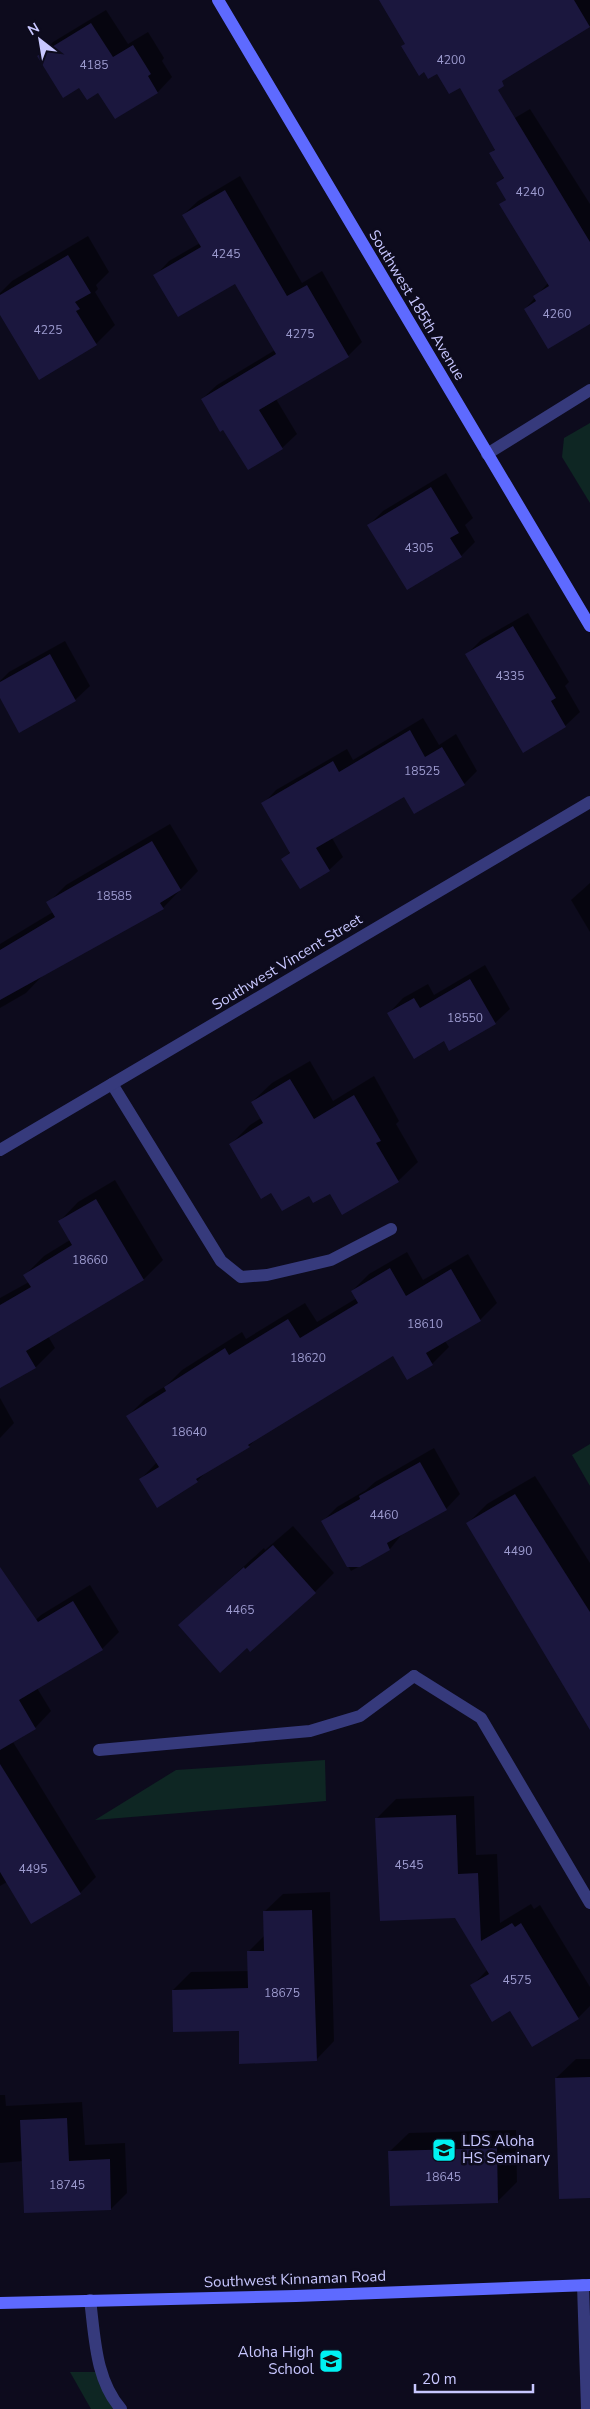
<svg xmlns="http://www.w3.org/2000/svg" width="590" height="2409" font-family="'Nunito Sans',sans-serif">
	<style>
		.green { fill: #0e2623 }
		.shadow { fill: #0007 }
		.building { fill: #1b173e }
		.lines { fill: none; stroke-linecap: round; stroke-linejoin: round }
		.lane { stroke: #363a7c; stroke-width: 12 }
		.street { stroke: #363a7c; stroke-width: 12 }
		.secondary { stroke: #5e6aff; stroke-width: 12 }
		.labels { text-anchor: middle; stroke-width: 5; stroke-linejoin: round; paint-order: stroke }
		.number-label { font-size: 12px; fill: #9d9bcf }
		.street-label { font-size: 15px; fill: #c8c7ff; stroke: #0d0b1d }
		.poi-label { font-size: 15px; fill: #c8c7ff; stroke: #0d0b1d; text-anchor: start }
	</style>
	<rect width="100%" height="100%" fill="#0d0b1d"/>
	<g class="green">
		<polygon points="590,423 590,503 562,457 564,438"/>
		<polygon points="590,1444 590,1486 572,1455"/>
		<polygon points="325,1760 326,1801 95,1820 176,1770"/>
		<polygon points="70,2372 100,2372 121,2409 91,2409"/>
	</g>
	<g class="shadow">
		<polygon points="511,0 590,0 590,26 534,60"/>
		<polygon points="106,10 128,44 148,32 164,58 162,61 172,77 158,92 116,118 99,91 79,86 39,56 53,42"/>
		<polygon points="530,109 590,204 590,322 525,309 548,283 501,204 507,199 497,183 505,176 491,153 496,148 503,125"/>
		<polygon points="240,176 302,283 322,271 362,342 348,356 276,399 297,434 282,448 202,399 217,385 275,350 235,282 155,276 169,261 200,243 183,215 198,201"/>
		<polygon points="88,236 109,272 96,285 98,289 95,292 115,325 96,344 0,312 0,293 12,281"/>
		<polygon points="446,473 473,518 465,525 475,542 461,556 369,525 383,511"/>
		<polygon points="528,613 569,682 565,686 580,712 565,726 467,654 481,640"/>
		<polygon points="65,641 90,686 75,700 0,695 0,681 9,672"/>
		<polygon points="423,718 439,745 456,734 477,771 464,784 404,796 332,838 343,857 329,870 283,859 291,851 263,804 276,790 347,749 353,760"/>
		<polygon points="170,824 198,871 163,908 44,974 26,993 0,1008 0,944 53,912 48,903 66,885"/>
		<polygon points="590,883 590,932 571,900"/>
		<polygon points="485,965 510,1009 495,1023 445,1040 389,1013 403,998 428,984 434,995"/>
		<polygon points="310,1061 333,1101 374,1076 399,1121 396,1124 418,1162 398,1181 310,1194 272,1191 231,1144 250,1125 261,1118 252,1102 272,1083"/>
		<polygon points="115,1180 163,1260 144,1279 48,1336 55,1348 36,1367 0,1387 0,1298 29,1282 25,1275 44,1256 70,1240 59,1222 78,1202"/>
		<polygon points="407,1252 423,1280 468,1254 497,1303 480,1320 445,1341 449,1347 432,1364 393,1354 257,1438 249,1446 206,1472 197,1481 141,1479 157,1462 128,1416 145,1399 167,1385 182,1370 242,1332 246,1339 305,1303 317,1322 357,1298 352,1291 369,1274"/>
		<polygon points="0,1398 14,1423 0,1438"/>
		<polygon points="434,1448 460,1494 446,1509 403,1533 390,1549 351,1571 323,1521 337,1507 366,1490 375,1482"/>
		<polygon points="535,1476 590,1563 590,1727 468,1523 487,1504"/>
		<polygon points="293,1526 334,1573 315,1592 247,1646 180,1625 264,1548 265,1550"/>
		<polygon points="90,1585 119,1632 102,1649 37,1688 51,1711 35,1728 13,1742 96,1877 80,1893 7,1882 0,1886 0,1665 24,1631 41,1615"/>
		<polygon points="474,1796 476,1855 497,1854 500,1923 531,1904 534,1909 540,1905 590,1987 590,2006 578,2018 511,2010 472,1986 487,1970 455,1916 377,1818 396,1799"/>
		<polygon points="330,1892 334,2041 316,2060 240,2030 173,1990 191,1972 249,1971 248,1952 265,1935 264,1912 283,1894"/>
		<polygon points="576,2059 590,2059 590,2197 556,2078"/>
		<polygon points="0,2095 5,2095 6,2106 82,2102 85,2145 125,2143 127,2193 111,2209 23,2161 0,2163"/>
		<polygon points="516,2130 517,2182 498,2201 389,2152 409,2133"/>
	</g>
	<g class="building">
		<polygon points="379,0 574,0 590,27 502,81 504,86 498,90 590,242 590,324 548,349 524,309 536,301 533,296 549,286 499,204 506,200 496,183 504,178 489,153 495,150 460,88 449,94 437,74 428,79 424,72 419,76 401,46 405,44"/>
		<polygon points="91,23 113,57 133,45 151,74 148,76 158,93 115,119 98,93 87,100 79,88 63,98 37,56"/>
		<polygon points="225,190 287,296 307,285 349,357 259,410 283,449 248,470 223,430 220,432 201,399 276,354 235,284 178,317 153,275 201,247 182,215"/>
		<polygon points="68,255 91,293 75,302 80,309 76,311 97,345 39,380 0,315 0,295"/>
		<polygon points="431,487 459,533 450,538 462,557 407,590 367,525"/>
		<polygon points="513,626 556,698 551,701 566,727 523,753 465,654"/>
		<polygon points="50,654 76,701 19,733 0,698 0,682"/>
		<polygon points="410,730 425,757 442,747 465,785 414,814 404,797 316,848 330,871 300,889 281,859 290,853 261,803 333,761 339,772"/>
		<polygon points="152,841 181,890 160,903 164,909 0,1000 0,950 55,917 46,902"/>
		<polygon points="470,979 496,1024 449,1051 444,1041 414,1059 387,1013 414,998 420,1008"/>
		<polygon points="290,1079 314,1119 354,1095 381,1141 376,1143 399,1182 342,1215 330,1194 313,1203 309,1196 282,1211 271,1193 261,1199 229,1144 263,1123 251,1102"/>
		<polygon points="96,1199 144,1280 26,1351 36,1368 0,1388 0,1305 31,1287 23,1275 72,1245 58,1221"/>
		<polygon points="390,1268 406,1296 451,1269 481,1321 426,1353 433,1365 407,1380 393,1356 248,1445 250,1447 196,1479 198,1482 157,1508 139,1479 159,1467 126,1416 166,1391 164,1387 225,1348 229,1355 288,1319 300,1338 358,1303 351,1291"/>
		<polygon points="420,1462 447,1510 387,1543 390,1550 360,1567 347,1567 321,1521 360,1499 359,1496"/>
		<polygon points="515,1494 590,1612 590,1730 466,1523"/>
		<polygon points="273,1545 316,1593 250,1652 247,1648 220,1673 178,1625 244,1567 245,1569"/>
		<polygon points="0,1567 38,1622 73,1601 103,1650 19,1700 36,1729 0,1750"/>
		<polygon points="0,1764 81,1894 31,1924 0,1872"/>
		<polygon points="456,1815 458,1874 478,1873 481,1941 512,1923 515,1927 521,1923 579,2019 532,2047 510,2011 492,2022 470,1985 489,1974 455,1918 380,1921 375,1818"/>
		<polygon points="312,1910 317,2061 239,2064 239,2031 173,2032 172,1990 248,1988 247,1951 264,1951 263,1911"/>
		<polygon points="590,2077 590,2198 559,2199 555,2078"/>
		<polygon points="67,2118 69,2161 110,2159 111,2210 24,2213 20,2120"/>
		<polygon points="497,2148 498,2203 390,2206 388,2151"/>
	</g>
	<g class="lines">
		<g class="lane">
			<polyline points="112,1084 221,1261 241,1277 267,1275 331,1260 391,1229"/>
			<polyline points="99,1750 310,1731 360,1716 414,1676"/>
			<polyline points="583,2285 587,2409"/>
			<path d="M90 2300C95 2337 95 2379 121 2409"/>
		</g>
		<g class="street">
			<polyline points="487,454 590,390"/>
			<polyline points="0,1150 590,802"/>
			<polyline points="414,1676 481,1718 590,1903"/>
		</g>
		<g class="secondary">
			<polyline points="218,0 590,626"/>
			<polyline points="0,2303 296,2296 590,2285"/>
		</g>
	</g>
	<defs>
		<g id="school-square" transform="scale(1.25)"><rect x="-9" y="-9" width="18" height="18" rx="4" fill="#00f2f2" stroke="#0d0b1d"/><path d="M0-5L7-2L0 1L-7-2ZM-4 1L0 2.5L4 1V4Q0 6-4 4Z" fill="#111"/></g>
	</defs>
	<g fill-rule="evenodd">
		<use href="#school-square" x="444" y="2150"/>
		<use href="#school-square" x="331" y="2361"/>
	</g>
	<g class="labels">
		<g class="number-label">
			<text x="451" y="64">4200</text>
			<text x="94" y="69">4185</text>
			<text x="530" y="196">4240</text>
			<text x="226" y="258">4245</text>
			<text x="557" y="318">4260</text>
			<text x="48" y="334">4225</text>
			<text x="300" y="338">4275</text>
			<text x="419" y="552">4305</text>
			<text x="510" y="680">4335</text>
			<text x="422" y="775">18525</text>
			<text x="114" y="900">18585</text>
			<text x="465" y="1022">18550</text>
			<text x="90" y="1264">18660</text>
			<text x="425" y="1328">18610</text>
			<text x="308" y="1362">18620</text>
			<text x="189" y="1436">18640</text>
			<text x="384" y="1519">4460</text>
			<text x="518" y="1555">4490</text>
			<text x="240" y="1614">4465</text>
			<text x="409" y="1869">4545</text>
			<text x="33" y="1873">4495</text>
			<text x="517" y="1984">4575</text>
			<text x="282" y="1997">18675</text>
			<text x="443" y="2181">18645</text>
			<text x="67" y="2189">18745</text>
		</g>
		<g class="street-label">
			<text transform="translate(417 305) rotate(59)" y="5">Southwest 185th Avenue</text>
			<text transform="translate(287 962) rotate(-31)" y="5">Southwest Vincent Street</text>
			<text transform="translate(295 2279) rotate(-2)" y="5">Southwest Kinnaman Road</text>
		</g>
		<g class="poi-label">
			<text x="462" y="2146">LDS Aloha<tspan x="462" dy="17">HS Seminary</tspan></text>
			<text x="314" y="2357" text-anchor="end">Aloha High<tspan x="314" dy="17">School</tspan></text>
		</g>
	</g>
	<g transform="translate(40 40) rotate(329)" stroke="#0d0b1d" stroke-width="4" paint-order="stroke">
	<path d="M0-4L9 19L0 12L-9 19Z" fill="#c8c7ff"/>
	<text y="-8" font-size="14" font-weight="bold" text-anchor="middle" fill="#c8c7ff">N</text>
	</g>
	<path d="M415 2384v8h118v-8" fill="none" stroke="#c8c7ff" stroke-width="2.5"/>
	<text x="422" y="2384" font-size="15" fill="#c8c7ff" stroke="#0d0b1d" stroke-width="4" paint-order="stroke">20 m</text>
</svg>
